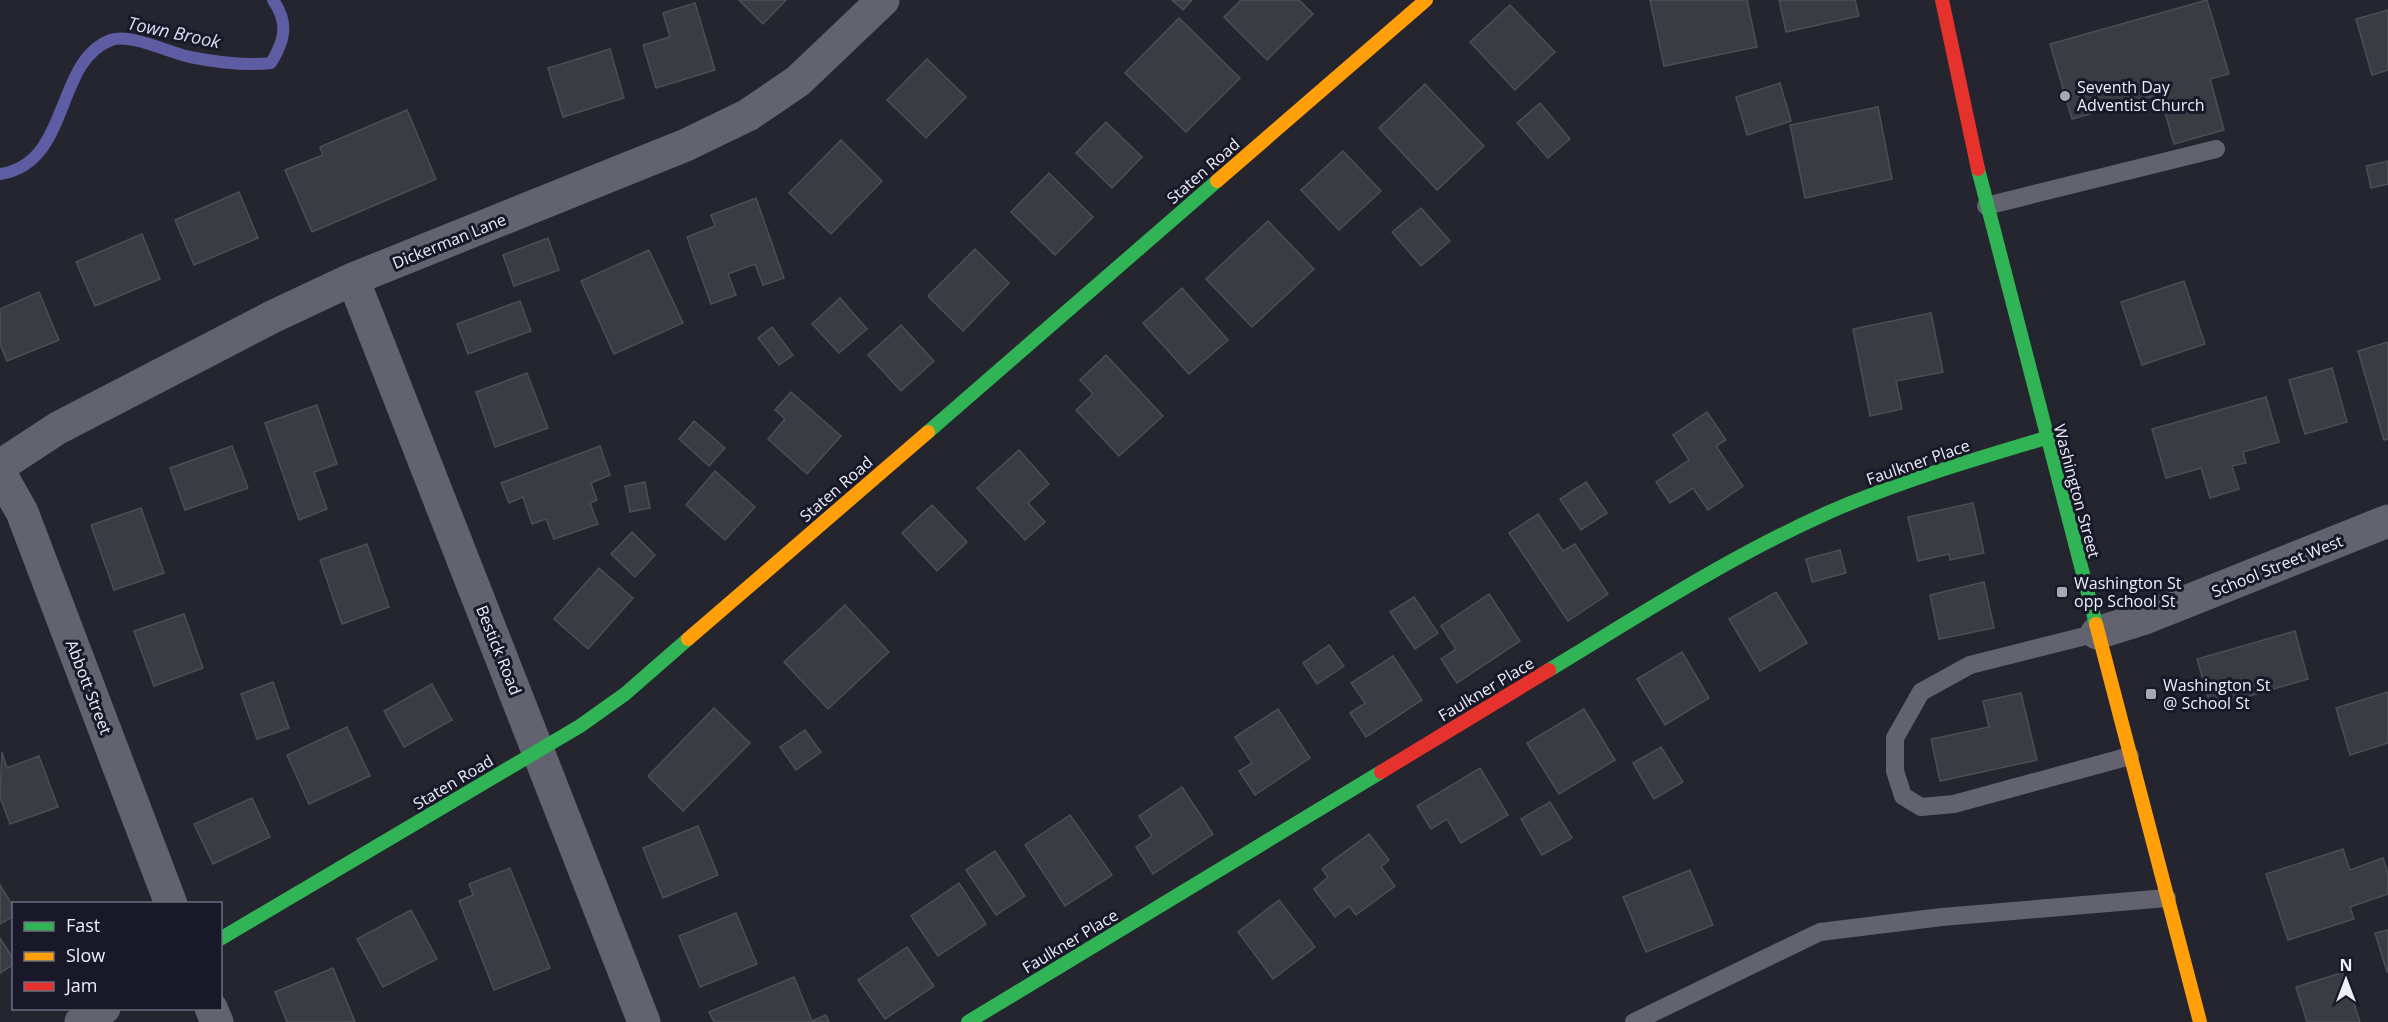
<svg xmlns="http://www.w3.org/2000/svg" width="2388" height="1022" font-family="'Open Sans',sans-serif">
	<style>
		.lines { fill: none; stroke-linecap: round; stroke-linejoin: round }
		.stream { stroke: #5e5da3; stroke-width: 12 }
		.building { fill: #3b3b44; stroke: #4c4d56; stroke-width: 1.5 }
		.lane { stroke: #63636f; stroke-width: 18 }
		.street { stroke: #63636f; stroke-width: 33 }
		.fast { stroke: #30b455; stroke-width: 14 }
		.slow { stroke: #ff9f0a; stroke-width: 14 }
		.jam { stroke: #e5322d; stroke-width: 14 }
		.poi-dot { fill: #a7a8b3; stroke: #181829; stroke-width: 2 }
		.labels { text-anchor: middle; stroke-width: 6; stroke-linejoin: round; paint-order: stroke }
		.poi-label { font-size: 16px; fill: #edeefa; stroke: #181829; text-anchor: start }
		.street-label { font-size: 16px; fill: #edeefa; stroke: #181829 }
		.water-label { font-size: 18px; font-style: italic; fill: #dbdcf2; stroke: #181829 }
	</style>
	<rect width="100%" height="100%" fill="#25252f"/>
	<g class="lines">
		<path class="stream" d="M0 174C71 164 54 61 111 40 131 33 169 53 190 57 215 62 247 66 271 63 285 40 289 23 273 0"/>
	</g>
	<g class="building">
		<polygon points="739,0 786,0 763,24"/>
		<polygon points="1172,0 1192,0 1183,10"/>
		<polygon points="1241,0 1299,0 1313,14 1267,60 1224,17"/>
		<polygon points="1650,0 1747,0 1757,47 1664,66"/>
		<polygon points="1779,0 1855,0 1859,16 1786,32"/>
		<polygon points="2207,0 2229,74 2210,79 2224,130 2174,144 2160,94 2072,119 2050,44"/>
		<polygon points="695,3 715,70 656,88 643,45 670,37 663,13"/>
		<polygon points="1510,5 1555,52 1515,90 1470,42"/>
		<polygon points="2388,10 2388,70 2372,75 2356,19"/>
		<polygon points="1179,18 1240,78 1186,132 1125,73"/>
		<polygon points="610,49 624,98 563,117 548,68"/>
		<polygon points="927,59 966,97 926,138 887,100"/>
		<polygon points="1780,83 1791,121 1747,135 1736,97"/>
		<polygon points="1425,84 1484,146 1437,190 1379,128"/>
		<polygon points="1540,103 1570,139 1548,158 1517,123"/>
		<polygon points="1878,107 1892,179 1805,198 1790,125"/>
		<polygon points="407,110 436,179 312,232 285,170 323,155 320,147"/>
		<polygon points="1106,122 1142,157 1112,188 1076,153"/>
		<polygon points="841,140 882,181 831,234 789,193"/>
		<polygon points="1343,151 1381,191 1339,230 1301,190"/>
		<polygon points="2388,161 2388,184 2371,188 2366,166"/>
		<polygon points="1049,173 1093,217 1055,255 1011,212"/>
		<polygon points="239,192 258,238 194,265 175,220"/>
		<polygon points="756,198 784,278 763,285 755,264 728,274 736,295 711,304 687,237 715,226 711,215"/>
		<polygon points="1421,208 1450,241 1421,266 1392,232"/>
		<polygon points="1268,221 1314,269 1252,327 1206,279"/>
		<polygon points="142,234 160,279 95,306 76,262"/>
		<polygon points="548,238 559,270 514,286 503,255"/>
		<polygon points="975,249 1009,283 963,331 928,296"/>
		<polygon points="649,250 683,323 614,354 581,281"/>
		<polygon points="2184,281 2205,344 2142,365 2121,302"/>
		<polygon points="1182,288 1228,340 1189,374 1143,323"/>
		<polygon points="39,292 59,340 7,361 0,344 0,309"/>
		<polygon points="840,298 867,329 839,353 812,324"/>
		<polygon points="520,301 531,331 468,354 457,324"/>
		<polygon points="1931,313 1943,372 1896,381 1902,409 1870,416 1853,329"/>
		<polygon points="901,325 934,361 901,391 868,355"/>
		<polygon points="772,327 793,355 779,365 758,338"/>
		<polygon points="2388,342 2388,439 2384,440 2358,351"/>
		<polygon points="1106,355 1163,416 1119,456 1076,410 1093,394 1080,380"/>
		<polygon points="2332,368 2347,422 2305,434 2289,380"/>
		<polygon points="527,373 548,428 495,447 476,392"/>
		<polygon points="791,392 841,436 807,474 768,439 785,419 775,410"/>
		<polygon points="2266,397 2279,442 2243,452 2246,463 2232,466 2239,489 2210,498 2201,468 2166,478 2152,429"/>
		<polygon points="317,405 337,464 314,472 327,509 299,520 265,423"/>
		<polygon points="1707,412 1726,440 1716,446 1743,486 1708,510 1693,488 1670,503 1656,482 1689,460 1673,435"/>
		<polygon points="694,421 725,448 709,466 679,439"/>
		<polygon points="232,446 248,488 185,510 170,468"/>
		<polygon points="600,446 610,475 591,483 597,500 590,503 598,524 554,539 546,519 532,524 523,497 509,503 501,483"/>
		<polygon points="1019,450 1049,484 1028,503 1045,522 1025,540 977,488"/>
		<polygon points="715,471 755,507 725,540 686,505"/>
		<polygon points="645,482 650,508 630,512 625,486"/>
		<polygon points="1586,482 1607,513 1581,530 1560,499"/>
		<polygon points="1973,503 1984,553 1950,560 1949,554 1918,561 1908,517"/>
		<polygon points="932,505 967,542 937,571 902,533"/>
		<polygon points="141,508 164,573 114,590 91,525"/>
		<polygon points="1538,514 1563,551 1575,544 1608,594 1568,621 1509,533"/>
		<polygon points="632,532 655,555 635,577 611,554"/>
		<polygon points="367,544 389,607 342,624 320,560"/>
		<polygon points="1840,550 1846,573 1812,582 1806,559"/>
		<polygon points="599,568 633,598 588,649 554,619"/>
		<polygon points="1984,582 1994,628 1939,639 1930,595"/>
		<polygon points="1776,592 1807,643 1760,671 1729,619"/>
		<polygon points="1489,594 1520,641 1457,683 1441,659 1456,649 1441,626"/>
		<polygon points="1414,597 1438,633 1415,649 1390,612"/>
		<polygon points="845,605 889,652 828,709 784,662"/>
		<polygon points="184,614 203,668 154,686 134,631"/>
		<polygon points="2295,631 2308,679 2211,707 2197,659"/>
		<polygon points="1329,645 1344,666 1317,684 1303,663"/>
		<polygon points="1682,652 1709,698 1665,725 1637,679"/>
		<polygon points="1393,656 1422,700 1366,737 1350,713 1365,703 1351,683"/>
		<polygon points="273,682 289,728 257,739 241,694"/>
		<polygon points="432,684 452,720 404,747 384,711"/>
		<polygon points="2388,692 2388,743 2350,755 2336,708"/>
		<polygon points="2021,693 2037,760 1940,781 1931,739 1989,727 1983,701"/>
		<polygon points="714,708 750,743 683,811 648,776"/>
		<polygon points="1278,709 1310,758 1255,795 1239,771 1252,763 1235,737"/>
		<polygon points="1584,709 1615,760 1559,794 1527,743"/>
		<polygon points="347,727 370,776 309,804 287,755"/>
		<polygon points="805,730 821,752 796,770 780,747"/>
		<polygon points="1661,747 1683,782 1654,799 1633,763"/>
		<polygon points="2,752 7,768 39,756 58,807 10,824 0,797"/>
		<polygon points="1480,768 1508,815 1461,843 1447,819 1431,829 1417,806"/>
		<polygon points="1182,787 1213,834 1153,874 1136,847 1152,836 1139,816"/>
		<polygon points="252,798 270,837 213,864 194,824"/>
		<polygon points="1550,802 1572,838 1542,855 1521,819"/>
		<polygon points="1070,815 1112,875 1065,906 1025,845"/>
		<polygon points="698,826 718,875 663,898 643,848"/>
		<polygon points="1369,834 1389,860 1381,867 1395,886 1356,915 1349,906 1335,917 1314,889 1328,877 1322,869"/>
		<polygon points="2343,849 2350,870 2383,858 2388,874 2388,894 2350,907 2354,919 2288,940 2266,874"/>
		<polygon points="995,851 1025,896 996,915 966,870"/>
		<polygon points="510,868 550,968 494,990 459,901 473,895 469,884"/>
		<polygon points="1690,870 1713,925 1646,952 1623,897"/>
		<polygon points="959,883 986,924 938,956 911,916"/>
		<polygon points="0,885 14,908 14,916 0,924"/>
		<polygon points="1279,900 1315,947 1273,979 1238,932"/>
		<polygon points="411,910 437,959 383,987 357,939"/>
		<polygon points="736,913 757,964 700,987 679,936"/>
		<polygon points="2388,930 2388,971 2387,972 2375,933"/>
		<polygon points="0,938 14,960 14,964 0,973"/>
		<polygon points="907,947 934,986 885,1019 858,980"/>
		<polygon points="333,968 355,1022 287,1022 275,992"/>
		<polygon points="2344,972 2360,1022 2307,1022 2296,987"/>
		<polygon points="794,977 812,1021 826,1015 829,1022 714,1022 709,1012"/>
	</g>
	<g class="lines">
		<g class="lane">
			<polyline points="1986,206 2216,149"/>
			<polyline points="2097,633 1970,665 1921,692 1895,738 1895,771 1903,796 1921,807 1954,804 2130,756"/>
			<polyline points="1634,1022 1820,932 1942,917 2167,898"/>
		</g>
		<g class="street">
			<polyline points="353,279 644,1022"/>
			<polyline points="0,466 58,428 272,317 353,279 686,145 748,115 798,81 883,0"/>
			<polyline points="0,473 22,512 171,904"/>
			<polyline points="2097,633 2145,618 2388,521"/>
			<polyline points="211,1008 217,1022"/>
			<polyline points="81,1022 104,1008"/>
		</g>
		<g class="fast">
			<polyline points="1978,169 2096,624"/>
			<polyline points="928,432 1217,181"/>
			<path d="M1549 670C1640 615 1729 557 1827 513 1897 482 1972 460 2046 438"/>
			<polyline points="220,939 580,726 625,694 688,639"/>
			<polyline points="968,1022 1381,772"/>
		</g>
		<g class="slow">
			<polyline points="1217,181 1426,0"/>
			<polyline points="2096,624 2200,1022"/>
			<polyline points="688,639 928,432"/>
		</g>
		<g class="jam">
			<polyline points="1942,0 1978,169"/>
			<polyline points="1381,772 1549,670"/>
		</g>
	</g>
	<g class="poi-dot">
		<circle cx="2065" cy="96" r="6"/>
		<rect x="2056" y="586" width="12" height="12" rx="3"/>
		<rect x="2145" y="688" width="12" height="12" rx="3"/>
	</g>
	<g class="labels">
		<g class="poi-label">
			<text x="2077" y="93">Seventh Day<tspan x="2077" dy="18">Adventist Church</tspan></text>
			<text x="2074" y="589">Washington St<tspan x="2074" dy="18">opp School St</tspan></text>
			<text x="2163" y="691">Washington St<tspan x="2163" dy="18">@ School St</tspan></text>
		</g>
		<g class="street-label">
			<text transform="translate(1203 171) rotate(-41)" y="6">Staten Road</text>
			<text transform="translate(449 241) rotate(-22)" y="6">Dickerman Lane</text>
			<text transform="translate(1918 462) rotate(-19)" y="6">Faulkner Place</text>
			<text transform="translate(836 489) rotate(-41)" y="6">Staten Road</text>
			<text transform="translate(2077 491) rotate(75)" y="6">Washington Street</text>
			<text transform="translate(2277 566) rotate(-22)" y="6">School Street West</text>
			<text transform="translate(499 650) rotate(68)" y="6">Bestick Road</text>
			<text transform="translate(89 687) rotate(69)" y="6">Abbott Street</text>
			<text transform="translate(1486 689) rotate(-31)" y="6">Faulkner Place</text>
			<text transform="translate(453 782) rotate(-31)" y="6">Staten Road</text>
			<text transform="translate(1070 941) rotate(-31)" y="6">Faulkner Place</text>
		</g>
		<g class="water-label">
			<text transform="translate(174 33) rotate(12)" y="6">Town Brook</text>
		</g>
	</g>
	<rect x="12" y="902" width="210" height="108" fill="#181829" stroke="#6d6e7d" stroke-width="1.5"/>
	<rect x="24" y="922" width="30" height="9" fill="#30b455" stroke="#6d6e7d" stroke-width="1.5"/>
	<text x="66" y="932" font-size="18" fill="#edeefa">Fast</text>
	<rect x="24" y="952" width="30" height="9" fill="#ff9f0a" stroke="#6d6e7d" stroke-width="1.5"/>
	<text x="66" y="962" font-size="18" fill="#edeefa">Slow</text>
	<rect x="24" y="982" width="30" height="9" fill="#e5322d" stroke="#6d6e7d" stroke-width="1.5"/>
	<text x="66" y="992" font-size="18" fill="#edeefa">Jam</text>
	<g transform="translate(2346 980)" stroke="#181829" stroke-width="4.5" paint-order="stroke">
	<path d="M0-4.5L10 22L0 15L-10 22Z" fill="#edeefa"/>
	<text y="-9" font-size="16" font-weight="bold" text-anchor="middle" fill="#edeefa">N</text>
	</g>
</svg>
